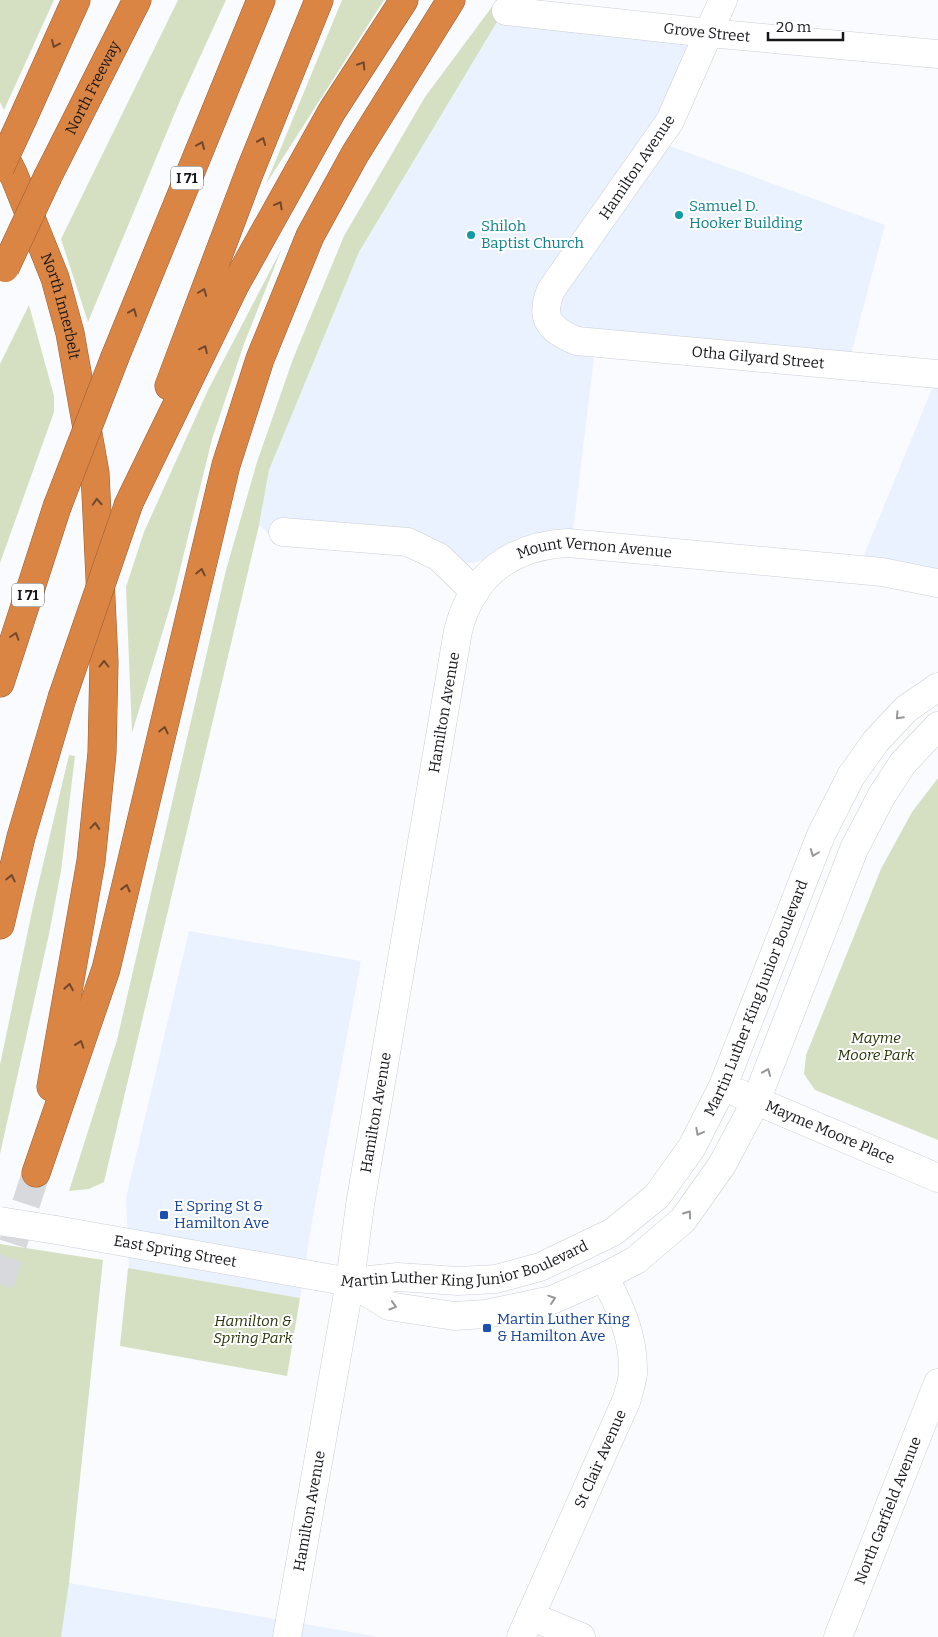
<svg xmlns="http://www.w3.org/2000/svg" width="938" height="1637" font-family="Bitter,serif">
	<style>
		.built { fill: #eaf1ff }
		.green { fill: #d5e0c2 }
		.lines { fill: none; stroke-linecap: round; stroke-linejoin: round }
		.highway-tunnel { stroke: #d7d9dd; stroke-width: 28; stroke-dasharray: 28 14; stroke-linecap: butt }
		.minor-casing { stroke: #cbced5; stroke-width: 29 }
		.highway-casing { stroke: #965e35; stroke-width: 29 }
		.minor { stroke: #fff; stroke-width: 28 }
		.highway { stroke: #db8544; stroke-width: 28 }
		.minor-bridge-casing { stroke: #cbced5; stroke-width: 29; stroke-linecap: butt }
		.highway-bridge-casing { stroke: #965e35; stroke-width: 29; stroke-linecap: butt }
		.minor-bridge { stroke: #fff; stroke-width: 28 }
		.highway-bridge { stroke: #db8544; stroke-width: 28 }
		.oneway { stroke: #6f482d }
		.oneway2 { stroke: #969798 }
		.culture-dot { fill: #0f9aa8; stroke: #fff; stroke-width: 2 }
		.transit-dot { fill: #1a4fb4; stroke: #fff; stroke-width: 2 }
		.labels { text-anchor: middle; stroke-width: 4; stroke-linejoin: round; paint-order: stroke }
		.shield { fill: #fff; stroke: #5c5d5f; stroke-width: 1 }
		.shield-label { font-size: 14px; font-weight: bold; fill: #16171a }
		.street-label { font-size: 15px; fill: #16171a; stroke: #fff }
		.culture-label { font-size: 15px; fill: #0d838f; stroke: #fff; text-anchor: start }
		.park-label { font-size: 15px; font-style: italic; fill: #293508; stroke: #fff }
		.transit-label { font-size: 15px; fill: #164399; stroke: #fff; text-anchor: start }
	</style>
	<rect width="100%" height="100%" fill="#f9fbff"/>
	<g class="built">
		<polygon points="503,10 710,36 656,141 885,225 848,365 595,349 572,539 543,543 473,563 375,550 281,545 259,525 269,470 359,252"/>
		<polygon points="938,374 938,578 860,565"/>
		<polygon points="189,931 361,961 311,1227 300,1298 129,1268 126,1198"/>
		<polygon points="69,1583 379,1637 61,1637"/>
	</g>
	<g class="green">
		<polygon points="0,0 54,0 4,110 0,102"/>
		<polygon points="178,0 226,0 179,103 88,322 61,239"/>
		<polygon points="342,0 384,0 266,184"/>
		<polygon points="497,0 510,0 359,252 269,470 259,525 104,1182 89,1189 69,1191 117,1040 226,570 257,462 293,359 344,236 425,97"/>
		<polygon points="282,248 244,344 212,439 174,594 132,733 126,587 144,532 208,390"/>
		<polygon points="29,305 54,396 54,412 0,563 0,364"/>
		<polygon points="69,755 75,756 61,871 49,934 0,1154 0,1065 32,911"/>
		<polygon points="938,778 938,1140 815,1090 804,1074 806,1055 881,869 912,812"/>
		<polygon points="0,1244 103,1260 69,1583 61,1637 0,1637"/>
		<polygon points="128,1268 300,1298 287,1376 120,1346"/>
	</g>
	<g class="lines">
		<polyline class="highway-tunnel" points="0,1284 36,1173"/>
		<g class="minor-casing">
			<g id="minor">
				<path id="s1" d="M723 0 670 121 551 290C539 319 550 330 577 341L938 374"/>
				<path id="s2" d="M506 11 709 33 938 54"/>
				<polyline points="283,532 408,542 439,557 475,592"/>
				<path id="s3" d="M738 1093 938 1178"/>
				<path id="s4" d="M56 1230 350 1282 398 1277 458 1281 496 1279 540 1267 613 1232 657 1196 692 1147 723 1086 821 835 851 776 876 741 906 709 938 687"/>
				<polyline points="350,1282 389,1306 454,1316 486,1314 552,1300 604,1277 636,1260 683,1220 722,1165 756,1101 854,849 882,795 903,763 938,726"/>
				<polyline points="530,1616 581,1637"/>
				<path id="s5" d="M287 1637 350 1282 360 1205 458 631C472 575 511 546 568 543L882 572 937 583"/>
				<path id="s6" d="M521 1637 627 1399C629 1389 634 1378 633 1369 633 1335 620 1306 604 1277"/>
				<path id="s7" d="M838 1637 938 1383"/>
			</g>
		</g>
		<g class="highway-casing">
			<g id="highway">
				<polyline points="23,118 76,0"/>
				<path id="s8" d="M0 148 13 173 55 278 70 333 95 473 104 662 102 753 91 861 51 1087"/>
				<path id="s9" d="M48 176 137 0"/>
				<polyline points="115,357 261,0"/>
				<polyline points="169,386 250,171 319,0"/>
				<polyline points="129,503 235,285 332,111 404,0"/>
				<polyline points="0,683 57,507"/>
				<polyline points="0,925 21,837 62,698"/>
				<polyline points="36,1173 106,969 226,465 260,359 310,236 355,154 451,0"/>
			</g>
		</g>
		<use href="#minor" class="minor"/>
		<use href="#highway" class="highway"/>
		<g class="minor-bridge-casing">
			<polyline id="minor-bridge" points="0,1221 56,1230"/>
		</g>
		<g class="highway-bridge-casing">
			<g id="highway-bridge">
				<polyline points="0,168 23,118"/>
				<polyline points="5,268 48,176"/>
				<polyline points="57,507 115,357"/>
				<polyline points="62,698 129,503"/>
			</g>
		</g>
		<use href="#minor-bridge" class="minor-bridge"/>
		<use href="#highway-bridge" class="highway-bridge"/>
	</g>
	<defs><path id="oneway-chevron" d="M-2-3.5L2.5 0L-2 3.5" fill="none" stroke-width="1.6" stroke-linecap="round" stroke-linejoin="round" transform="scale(1.25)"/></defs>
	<g class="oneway">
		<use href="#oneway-chevron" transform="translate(55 44) rotate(114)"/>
		<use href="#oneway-chevron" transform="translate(362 65) rotate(-57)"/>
		<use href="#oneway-chevron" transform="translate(262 141) rotate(-68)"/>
		<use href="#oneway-chevron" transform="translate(201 145) rotate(-67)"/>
		<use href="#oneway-chevron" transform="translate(279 205) rotate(-61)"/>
		<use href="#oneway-chevron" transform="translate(203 292) rotate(-69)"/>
		<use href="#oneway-chevron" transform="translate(133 312) rotate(-68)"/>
		<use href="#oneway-chevron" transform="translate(204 349) rotate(-64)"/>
		<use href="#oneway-chevron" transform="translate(97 502) rotate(-93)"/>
		<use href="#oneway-chevron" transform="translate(201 572) rotate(-77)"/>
		<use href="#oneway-chevron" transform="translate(15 636) rotate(-72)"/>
		<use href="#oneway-chevron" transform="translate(104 664) rotate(-90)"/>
		<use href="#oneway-chevron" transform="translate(164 730) rotate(-77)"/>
		<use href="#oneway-chevron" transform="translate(95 826) rotate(-85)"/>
		<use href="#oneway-chevron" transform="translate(11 878) rotate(-77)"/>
		<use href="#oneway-chevron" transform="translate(126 888) rotate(-76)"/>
		<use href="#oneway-chevron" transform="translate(69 987) rotate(-80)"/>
		<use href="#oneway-chevron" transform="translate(80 1044) rotate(-71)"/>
	</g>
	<g class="oneway2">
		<use href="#oneway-chevron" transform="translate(899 716) rotate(133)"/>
		<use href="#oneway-chevron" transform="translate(814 853) rotate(111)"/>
		<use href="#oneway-chevron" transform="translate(767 1072) rotate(-68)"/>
		<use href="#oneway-chevron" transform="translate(699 1132) rotate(118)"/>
		<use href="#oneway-chevron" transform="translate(688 1214) rotate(-54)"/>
		<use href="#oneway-chevron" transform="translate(552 1299) rotate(-19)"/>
		<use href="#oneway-chevron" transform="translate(393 1306) rotate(17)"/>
	</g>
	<g class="culture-dot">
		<circle cx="679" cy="215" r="5"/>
		<circle cx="471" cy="235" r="5"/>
	</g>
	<g class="transit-dot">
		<rect x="159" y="1210" width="10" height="10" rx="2.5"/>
		<rect x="482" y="1323" width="10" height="10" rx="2.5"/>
	</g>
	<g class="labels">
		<g class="shield">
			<rect x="171" y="166.5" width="32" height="23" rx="4"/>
			<rect x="12" y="583.5" width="32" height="23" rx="4"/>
		</g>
		<g class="shield-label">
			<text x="187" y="183">I 71</text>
			<text x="28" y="600">I 71</text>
		</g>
		<g class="street-label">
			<text dy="5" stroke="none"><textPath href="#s2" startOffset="202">Grove Street</textPath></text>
			<text dy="5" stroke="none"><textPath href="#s9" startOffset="99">North Freeway</textPath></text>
			<text transform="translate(637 167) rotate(-56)" y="5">Hamilton Avenue</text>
			<text dy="5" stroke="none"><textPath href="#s8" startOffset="170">North Innerbelt</textPath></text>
			<text dy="5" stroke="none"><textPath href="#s1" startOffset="588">Otha Gilyard Street</textPath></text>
			<text dy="5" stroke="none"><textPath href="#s5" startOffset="1199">Mount Vernon Avenue</textPath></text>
			<text dy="5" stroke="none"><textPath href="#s5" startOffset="938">Hamilton Avenue</textPath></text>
			<text dy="5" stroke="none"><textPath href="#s4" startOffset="851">Martin Luther King Junior Boulevard</textPath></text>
			<text dy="5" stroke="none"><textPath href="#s5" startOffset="532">Hamilton Avenue</textPath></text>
			<text dy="5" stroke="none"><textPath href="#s3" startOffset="100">Mayme Moore Place</textPath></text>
			<text dy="5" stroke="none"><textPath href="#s4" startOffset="121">East Spring Street</textPath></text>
			<text dy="5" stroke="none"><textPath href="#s4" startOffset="416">Martin Luther King Junior Boulevard</textPath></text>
			<text dy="5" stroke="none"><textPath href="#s6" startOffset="195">St Clair Avenue</textPath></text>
			<text dy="5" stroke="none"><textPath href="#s7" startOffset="136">North Garfield Avenue</textPath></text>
			<text dy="5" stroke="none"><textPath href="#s5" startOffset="128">Hamilton Avenue</textPath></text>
		</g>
		<g class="culture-label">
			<text x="689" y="211">Samuel D.<tspan x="689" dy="17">Hooker Building</tspan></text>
			<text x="481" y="231">Shiloh<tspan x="481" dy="17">Baptist Church</tspan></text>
		</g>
		<g class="park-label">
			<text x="876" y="1043">Mayme<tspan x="876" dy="17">Moore Park</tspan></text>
			<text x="253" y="1326">Hamilton &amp;<tspan x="253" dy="17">Spring Park</tspan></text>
		</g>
		<g class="transit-label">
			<text x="174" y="1211">E Spring St &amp;<tspan x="174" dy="17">Hamilton Ave</tspan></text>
			<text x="497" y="1324">Martin Luther King<tspan x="497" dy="17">&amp; Hamilton Ave</tspan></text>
		</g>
	</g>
	<path d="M768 32v8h75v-8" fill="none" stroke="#16171a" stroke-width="2.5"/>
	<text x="776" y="32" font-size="15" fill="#16171a" stroke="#ffffff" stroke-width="4" paint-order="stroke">20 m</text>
</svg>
